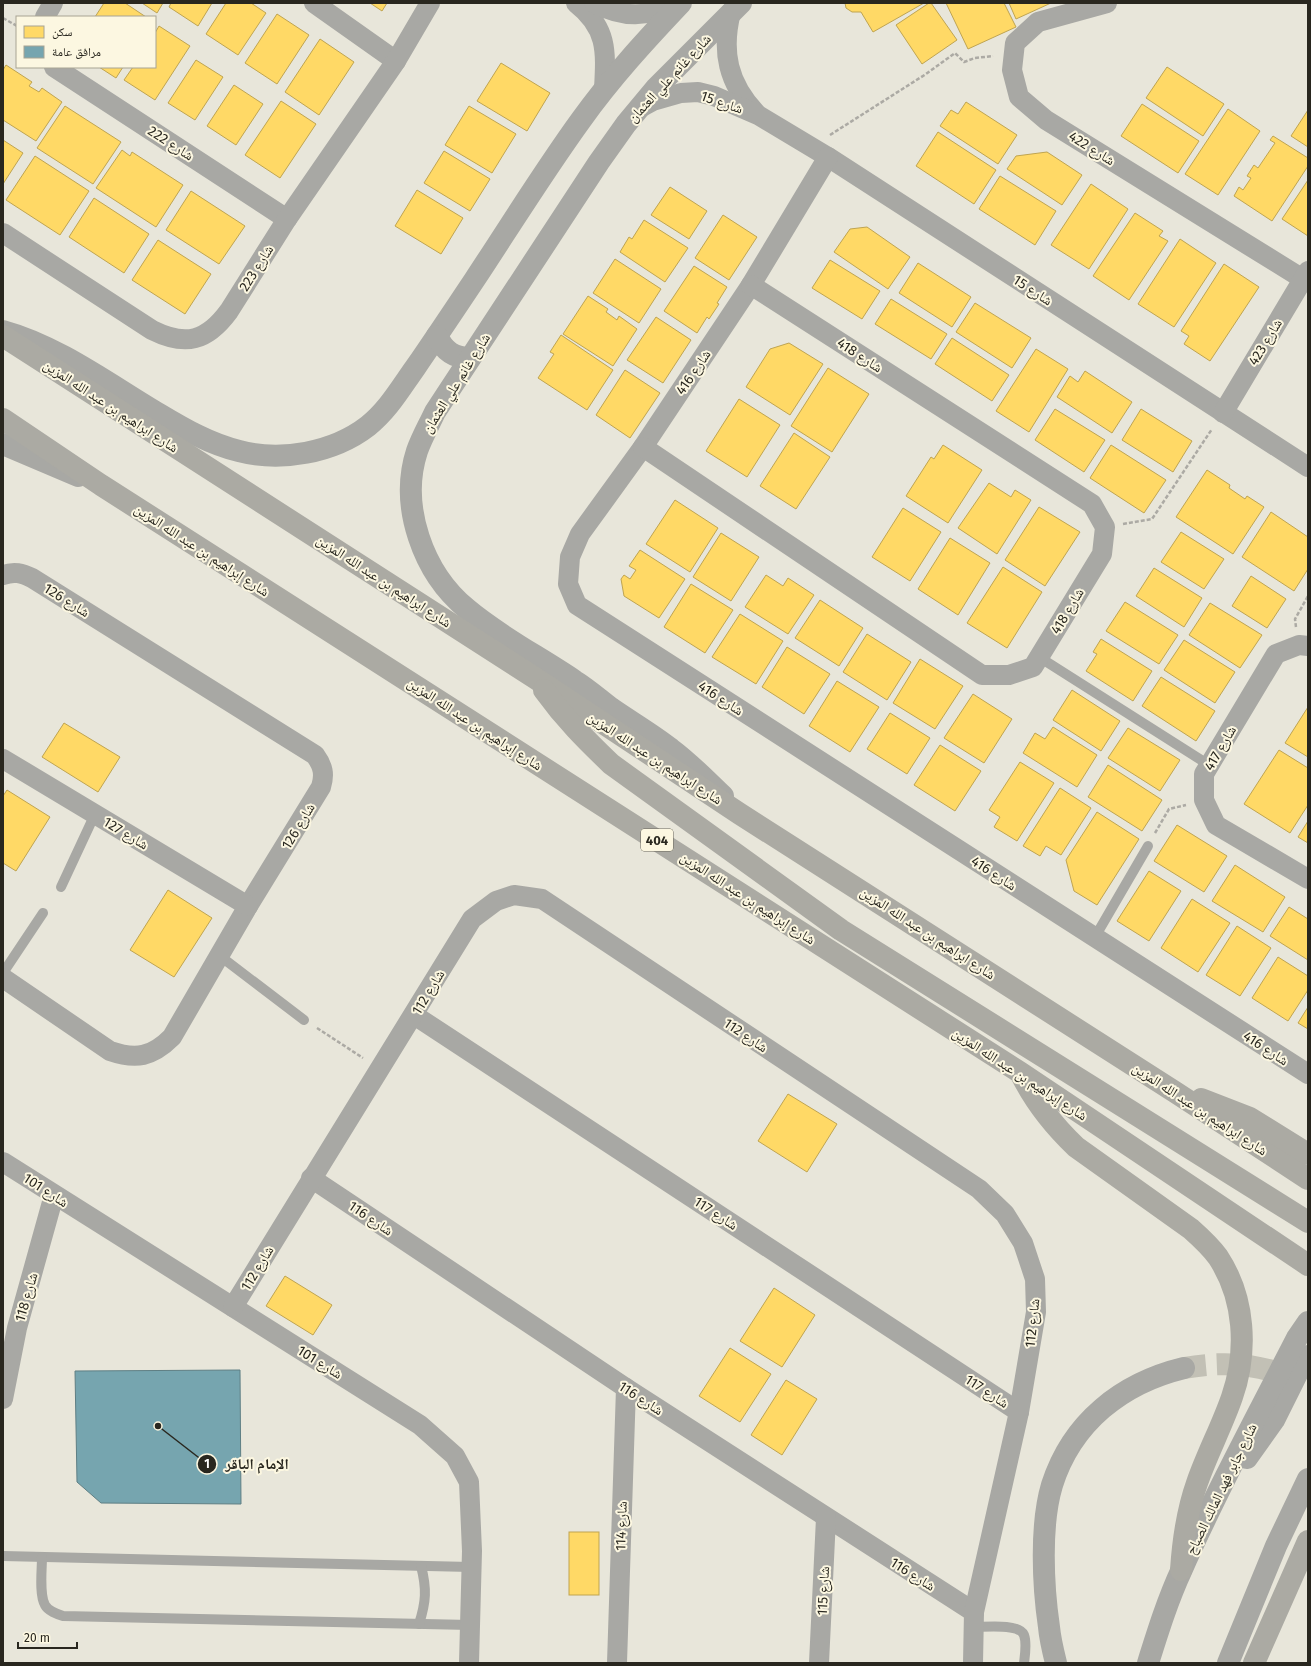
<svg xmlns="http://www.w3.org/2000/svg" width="1311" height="1666" font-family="'Fira Sans','Noto Naskh Arabic',sans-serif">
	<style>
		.homes { fill: #ffd966; stroke: #bfa451 }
		.public { fill: #76a5af; stroke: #5f7f84 }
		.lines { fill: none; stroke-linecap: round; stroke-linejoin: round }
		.tertiary-tunnel { stroke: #c2c0b5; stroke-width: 22; stroke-dasharray: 22 11; stroke-linecap: butt }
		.path { stroke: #acaaa4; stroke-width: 2.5; stroke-dasharray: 4 2; stroke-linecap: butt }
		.service { stroke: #a8a8a4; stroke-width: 10 }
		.minor { stroke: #a8a8a4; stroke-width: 20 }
		.tertiary { stroke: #a8a8a4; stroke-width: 22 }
		.primary { stroke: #abaaa3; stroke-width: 22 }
		.labels { text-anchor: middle; stroke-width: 4; stroke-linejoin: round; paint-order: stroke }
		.shield { fill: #fcf7e1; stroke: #686559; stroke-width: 1 }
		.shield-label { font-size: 13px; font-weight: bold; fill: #29271f }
		.street-label { font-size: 14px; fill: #29271f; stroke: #fcf7e1 }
		.leader { fill: none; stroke: #29271f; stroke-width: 1.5 }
		.callout-dot { fill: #29271f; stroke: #fcf7e1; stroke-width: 1.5 }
		.mark-label { font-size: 12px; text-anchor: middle; font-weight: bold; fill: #fff }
		.callout-label { font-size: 15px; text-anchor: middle; font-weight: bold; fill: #29271f; stroke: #fcf7e1; stroke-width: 4; stroke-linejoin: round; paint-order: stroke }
	</style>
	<rect width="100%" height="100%" fill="#e8e6da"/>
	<g class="homes">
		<polygon points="104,3 125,3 146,17 95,17"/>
		<polygon points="142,3 163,3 157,13"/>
		<polygon points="171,3 212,3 198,26 169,7"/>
		<polygon points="226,3 251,3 266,13 238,55 206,34"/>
		<polygon points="370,3 387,3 382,11"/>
		<polygon points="845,3 924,3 873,32 861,12 852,12 846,8"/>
		<polygon points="929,3 931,3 957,40 922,64 896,25"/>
		<polygon points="946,3 1004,3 1016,27 968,49"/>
		<polygon points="1009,3 1051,3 1016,19"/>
		<polygon points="277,14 309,35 277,84 245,63"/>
		<polygon points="159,26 190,46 155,100 124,80 133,67 155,67 155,33"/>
		<polygon points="320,39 354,62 319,115 285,92"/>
		<polygon points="196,60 223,77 195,120 168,103"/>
		<polygon points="501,63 550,93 527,131 477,101"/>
		<polygon points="6,65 32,82 29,86 39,92 42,88 62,102 36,141 3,120 3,70"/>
		<polygon points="99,67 123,67 116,78"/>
		<polygon points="1167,67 1224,104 1203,136 1146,98"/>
		<polygon points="234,85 263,104 236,145 207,126"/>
		<polygon points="281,101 316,124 280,178 245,155"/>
		<polygon points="966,102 1017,135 998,164 940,126 951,110 958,114"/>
		<polygon points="1142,104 1199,141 1178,173 1121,136"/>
		<polygon points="65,106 121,142 93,184 37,148"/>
		<polygon points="469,106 516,134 492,173 445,145"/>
		<polygon points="1228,109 1260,131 1218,195 1185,174"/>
		<polygon points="1308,110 1308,147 1291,136"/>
		<polygon points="938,132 996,170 974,204 916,166"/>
		<polygon points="1273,136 1308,158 1308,166 1272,221 1234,196 1239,187 1243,190 1251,178 1247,176 1254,165 1258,168 1275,143 1270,140"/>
		<polygon points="3,140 23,153 3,184"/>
		<polygon points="122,150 130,156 132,152 183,185 156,227 96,188"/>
		<polygon points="444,151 490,179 470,211 424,183"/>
		<polygon points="1047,152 1082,175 1062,205 1007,169 1016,156"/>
		<polygon points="35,156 89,191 60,235 6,200"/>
		<polygon points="1000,176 1056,211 1035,245 979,209"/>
		<polygon points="1308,180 1308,236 1282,219"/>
		<polygon points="1091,184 1128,209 1089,269 1051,245"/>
		<polygon points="670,187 707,211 689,239 651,215"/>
		<polygon points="417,190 463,218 441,254 395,226"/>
		<polygon points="191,191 245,226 219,264 166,230"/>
		<polygon points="94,198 149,234 124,273 69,237"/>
		<polygon points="1135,213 1163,231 1159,236 1168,241 1129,300 1093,276"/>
		<polygon points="723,215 757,237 729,280 695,258"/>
		<polygon points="644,220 688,248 665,282 620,252 629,237 632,239"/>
		<polygon points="867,227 910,257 888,289 834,252 850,229"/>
		<polygon points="1180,239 1216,263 1174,327 1138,304"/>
		<polygon points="158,240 211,274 185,314 132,280"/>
		<polygon points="615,259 661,289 639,323 593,293"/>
		<polygon points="830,260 880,291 862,319 812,288"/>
		<polygon points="918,263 971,297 952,327 899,293"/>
		<polygon points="1224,264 1259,287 1210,361 1184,344 1189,336 1181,331"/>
		<polygon points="694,266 727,287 717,303 719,304 709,319 707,317 697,333 664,311"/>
		<polygon points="588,296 608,309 606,312 617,320 619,316 637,329 613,366 563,334"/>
		<polygon points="891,299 947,334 931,359 875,324"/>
		<polygon points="975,303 1031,338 1012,368 956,332"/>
		<polygon points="656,317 691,340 663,383 627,360"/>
		<polygon points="561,335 613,370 587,410 538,378 554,354 550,352"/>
		<polygon points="952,338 1009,375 992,401 935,364"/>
		<polygon points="789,343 823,364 790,415 746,387 770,349"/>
		<polygon points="1036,349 1068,369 1029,432 996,411"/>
		<polygon points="828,368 869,394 832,452 791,426"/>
		<polygon points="625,370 660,393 630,438 596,415"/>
		<polygon points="1085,371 1132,402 1112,433 1057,397 1070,376 1078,382"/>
		<polygon points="739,399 780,425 747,477 706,451"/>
		<polygon points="1055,409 1105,440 1084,472 1035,440"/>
		<polygon points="1141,409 1192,441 1173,472 1122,440"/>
		<polygon points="794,433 830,457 796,509 760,486"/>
		<polygon points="943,445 982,470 948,523 906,496 931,457 934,459"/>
		<polygon points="1111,445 1166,480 1144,513 1090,478"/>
		<polygon points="1207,470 1230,485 1229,488 1245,499 1247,496 1264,507 1233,554 1176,517"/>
		<polygon points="989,483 1011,497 1015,490 1031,500 997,554 958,528"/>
		<polygon points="675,500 718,528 690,572 646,544"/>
		<polygon points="1039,507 1080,532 1045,586 1005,560"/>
		<polygon points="903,508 941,532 910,581 872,557"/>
		<polygon points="1271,512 1308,537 1308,569 1294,591 1242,557"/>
		<polygon points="1181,532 1224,559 1204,589 1161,562"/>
		<polygon points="721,533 759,557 731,601 693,577"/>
		<polygon points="950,538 990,563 958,615 918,589"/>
		<polygon points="640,550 685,579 659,618 624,596 621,579 624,575 630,579 636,570 629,566"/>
		<polygon points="1003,567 1042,592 1007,648 967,623"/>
		<polygon points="1154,568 1202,598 1184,627 1136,596"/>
		<polygon points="766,575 783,586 788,578 814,595 788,634 745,607"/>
		<polygon points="1251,576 1286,599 1267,628 1232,606"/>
		<polygon points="691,584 733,610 705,653 664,627"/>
		<polygon points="820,600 863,628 839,666 795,638"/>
		<polygon points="1125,602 1178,635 1159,664 1106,631"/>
		<polygon points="1210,603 1262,635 1240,668 1189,635"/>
		<polygon points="740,614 783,641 756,684 712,657"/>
		<polygon points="867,634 911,662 887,700 843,672"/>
		<polygon points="1101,639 1152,671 1133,701 1086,671 1097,654 1093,652"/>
		<polygon points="1184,640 1235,672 1215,703 1164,670"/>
		<polygon points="787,647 830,674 804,714 762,687"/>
		<polygon points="920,659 963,686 935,729 893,703"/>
		<polygon points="1161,677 1215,711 1196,741 1142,706"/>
		<polygon points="837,681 879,707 850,752 809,726"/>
		<polygon points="1072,690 1120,721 1101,751 1053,720"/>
		<polygon points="973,694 1012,719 984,763 944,738"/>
		<polygon points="1308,707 1308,757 1285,743"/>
		<polygon points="890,713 930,738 907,774 867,749"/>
		<polygon points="64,723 120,757 98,792 42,757"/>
		<polygon points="1053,727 1097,755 1077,787 1023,753 1035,733 1045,739"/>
		<polygon points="1128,728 1180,760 1160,791 1108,758"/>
		<polygon points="940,745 981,771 955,811 914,785"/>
		<polygon points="1279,750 1308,768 1308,805 1290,833 1244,804"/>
		<polygon points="1020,762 1054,783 1017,841 994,827 1000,817 989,810"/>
		<polygon points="1108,765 1162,800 1142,831 1088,797"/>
		<polygon points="1060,788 1091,808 1061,855 1046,846 1040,856 1023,846"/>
		<polygon points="7,790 50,817 16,871 3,863 3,796"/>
		<polygon points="1097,812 1139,839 1097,905 1074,891 1066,860"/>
		<polygon points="1308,821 1308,843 1298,837"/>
		<polygon points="1177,825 1227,856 1204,892 1154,861"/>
		<polygon points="1235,865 1285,897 1263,932 1212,901"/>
		<polygon points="1149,871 1181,891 1149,941 1117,921"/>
		<polygon points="168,890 212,918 174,977 130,950"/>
		<polygon points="1192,899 1230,923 1198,972 1161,948"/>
		<polygon points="1289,907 1308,919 1308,960 1270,936"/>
		<polygon points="1237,926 1271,948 1240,996 1206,975"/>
		<polygon points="1278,957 1308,976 1308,990 1288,1021 1252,998"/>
		<polygon points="1308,1007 1308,1029 1298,1023"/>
		<polygon points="788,1094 837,1124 807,1172 758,1141"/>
		<polygon points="285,1276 332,1305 313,1335 266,1306"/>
		<polygon points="774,1288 815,1315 782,1367 740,1341"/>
		<polygon points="730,1348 771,1374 740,1422 699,1396"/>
		<polygon points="786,1380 817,1399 782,1455 751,1435"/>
		<rect x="569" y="1532" width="30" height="63"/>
	</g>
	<polygon class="public" points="240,1370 241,1504 101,1503 77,1482 75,1371"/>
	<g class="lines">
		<path class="tertiary-tunnel" d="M1184 1368C1231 1360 1266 1364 1308 1386"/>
		<g class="path">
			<polyline points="3,18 17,26"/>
			<polyline points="830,135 926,74 955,53 964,62 975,58 993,56"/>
			<polyline points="1123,524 1152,519 1212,429"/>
			<polyline points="1296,627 1295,619 1308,596"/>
			<polyline points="1155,833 1169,809 1186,805"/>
			<polyline points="317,1028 363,1058"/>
		</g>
		<g class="service">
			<polyline points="1039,657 1209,765"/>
			<polyline points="61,887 95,814"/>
			<polyline points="1095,937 1148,846"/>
			<polyline points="220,956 304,1020"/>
			<polyline points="3,973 43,913"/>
			<polyline points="3,1556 471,1567"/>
			<path d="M42 1557C42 1569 39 1595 45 1605 48 1611 57 1614 63 1616L470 1625"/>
			<path d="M419 1624C426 1602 427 1589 421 1566"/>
			<path d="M974 1627C985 1627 1019 1623 1024 1635 1027 1643 1025 1655 1024 1663"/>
		</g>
		<g class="minor">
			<polyline points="314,3 396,61"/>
			<path d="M576 3C608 28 606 52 604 89"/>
			<path d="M594 3C623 18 648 18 676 3"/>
			<polyline points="1107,3 1038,22 1015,43 1012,70 1019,97 1046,120 1303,279"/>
			<path d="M731 12C721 52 728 83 756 113"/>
			<polyline points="45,17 53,3"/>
			<polyline points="54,67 287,219"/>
			<polyline points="640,108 653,101 681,93 698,92 714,96 758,115 828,157 1308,467"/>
			<polyline points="828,157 751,285 643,447 580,534 570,557 568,584 577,605 1308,1074"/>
			<path d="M3 233 152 330C186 347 207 341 229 311L287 219 396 61 430 3"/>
			<polyline points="1223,413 1308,271"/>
			<polyline points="643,447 982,675 1009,675 1033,667 1102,554 1105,527 1092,504 751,285"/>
			<path d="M3 575C14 571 22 573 32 578L315 755C323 766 325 774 321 787L248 906 172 1037C152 1057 136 1060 110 1051L3 978"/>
			<polyline points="1308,646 1299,645 1276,654 1204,774 1204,800 1216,825 1308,879"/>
			<polyline points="3,759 248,906"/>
			<polyline points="414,1015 1019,1412"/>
			<polyline points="3,1162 420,1425 455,1456 469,1482 472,1551 469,1663"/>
			<polyline points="311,1178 626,1388 974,1612"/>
			<polyline points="233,1307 472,919 496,901 514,895 542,899 979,1189 1005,1214 1023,1243 1035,1279 1036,1312 1019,1412 974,1612 973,1663"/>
			<polyline points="3,1399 17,1328 54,1195"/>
			<polyline points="617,1663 626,1388"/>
			<polyline points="819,1663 826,1518"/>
		</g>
		<g class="tertiary">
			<path d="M3 331C58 346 110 385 159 414 184 429 210 444 239 451 281 462 333 453 368 426 388 410 400 389 415 368 435 339 455 309 475 279 510 226 544 171 581 120 611 78 646 40 681 3"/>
			<path d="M437 336C444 351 454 358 470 358"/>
			<polyline points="3,444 78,476"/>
			<path d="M723 796C706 780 690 763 671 749 652 734 631 722 611 708 599 699 588 689 575 681 540 657 500 637 467 609 423 573 399 506 417 451 422 437 429 425 435 412L599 162 626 124 656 88 741 3"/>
			<polyline points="1247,1458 1274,1420 1304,1360 1308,1356"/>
			<path d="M1056 1663C1053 1651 1050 1639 1049 1627 1043 1586 1040 1525 1052 1485 1072 1422 1122 1383 1184 1368"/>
			<path d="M1148 1663C1158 1631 1168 1599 1182 1569 1217 1490 1258 1414 1297 1338L1308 1322"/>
			<polyline points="1228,1663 1276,1546 1308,1479"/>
		</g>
		<g class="primary">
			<polyline points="3,336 535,678 740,814 1175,1092 1308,1179"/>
			<polyline points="3,419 101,485 1021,1073 1308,1265"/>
			<path d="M544 690C565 719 585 739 611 764L841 930 1308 1222"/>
			<path d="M1022 1076C1036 1104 1054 1126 1076 1147L1191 1229C1200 1237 1210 1246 1218 1257 1245 1298 1248 1351 1232 1397 1222 1426 1207 1454 1197 1483 1187 1511 1183 1540 1181 1570"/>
			<polyline points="1201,1099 1250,1118 1308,1154"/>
			<polyline points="1254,1663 1308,1541"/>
		</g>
	</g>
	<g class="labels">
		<rect class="shield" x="641" y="829" width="32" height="22" rx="3"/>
		<g class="shield-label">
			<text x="657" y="845">404</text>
		</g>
		<g class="street-label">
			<text transform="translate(669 78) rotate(-47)" y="5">شارع غانم علي العثمان</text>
			<text transform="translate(722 102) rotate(19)" y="5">شارع 15</text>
			<text transform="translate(171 143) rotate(33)" y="5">شارع 222</text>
			<text transform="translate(1092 148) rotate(32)" y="5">شارع 422</text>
			<text transform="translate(256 268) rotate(-58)" y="5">شارع 223</text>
			<text transform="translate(1033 290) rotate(33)" y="5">شارع 15</text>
			<text transform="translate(1265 342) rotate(-59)" y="5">شارع 423</text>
			<text transform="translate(860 355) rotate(33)" y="5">شارع 418</text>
			<text transform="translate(693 372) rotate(-56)" y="5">شارع 416</text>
			<text transform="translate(456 383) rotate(-58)" y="5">شارع غانم علي العثمان</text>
			<text transform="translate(111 406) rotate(33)" y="5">شارع ابراهيم بن عبد الله المزين</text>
			<text transform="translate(202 550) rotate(33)" y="5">شارع إبراهيم بن عبد الله المزين</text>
			<text transform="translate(384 581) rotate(33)" y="5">شارع ابراهيم بن عبد الله المزين</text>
			<text transform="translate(67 600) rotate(32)" y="5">شارع 126</text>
			<text transform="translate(1067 611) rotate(-59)" y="5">شارع 418</text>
			<text transform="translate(721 698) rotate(33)" y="5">شارع 416</text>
			<text transform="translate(475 724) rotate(33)" y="5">شارع إبراهيم بن عبد الله المزين</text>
			<text transform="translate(1220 748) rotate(-60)" y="5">شارع 417</text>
			<text transform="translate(655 758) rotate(33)" y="5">شارع ابراهيم بن عبد الله المزين</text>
			<text transform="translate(298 826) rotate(-59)" y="5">شارع 126</text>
			<text transform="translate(126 833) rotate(31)" y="5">شارع 127</text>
			<text transform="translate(994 873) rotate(33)" y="5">شارع 416</text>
			<text transform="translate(748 898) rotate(33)" y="5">شارع إبراهيم بن عبد الله المزين</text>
			<text transform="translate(928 933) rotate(33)" y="5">شارع ابراهيم بن عبد الله المزين</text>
			<text transform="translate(428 992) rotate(-59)" y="5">شارع 112</text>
			<text transform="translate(746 1035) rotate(34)" y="5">شارع 112</text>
			<text transform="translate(1266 1048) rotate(33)" y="5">شارع 416</text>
			<text transform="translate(1020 1074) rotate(33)" y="5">شارع إبراهيم بن عبد الله المزين</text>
			<text transform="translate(1200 1109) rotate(33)" y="5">شارع ابراهيم بن عبد الله المزين</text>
			<text transform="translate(46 1190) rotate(33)" y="5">شارع 101</text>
			<text transform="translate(716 1213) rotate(33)" y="5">شارع 117</text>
			<text transform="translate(371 1218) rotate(34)" y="5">شارع 116</text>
			<text transform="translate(257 1268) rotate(-59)" y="5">شارع 112</text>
			<text transform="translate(26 1297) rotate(-74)" y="5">شارع 118</text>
			<text transform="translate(1032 1323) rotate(-84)" y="5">شارع 112</text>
			<text transform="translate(320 1362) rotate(32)" y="5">شارع 101</text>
			<text transform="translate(987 1391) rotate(33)" y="5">شارع 117</text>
			<text transform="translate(641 1398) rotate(33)" y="5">شارع 116</text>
			<text transform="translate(1221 1489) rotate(-64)" y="5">شارع جابر فهد المالك الصباح</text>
			<text transform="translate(621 1526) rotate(-88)" y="5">شارع 114</text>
			<text transform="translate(913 1574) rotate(32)" y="5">شارع 116</text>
			<text transform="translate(823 1591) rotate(-87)" y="5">شارع 115</text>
		</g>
	</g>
	<path class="leader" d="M158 1426L207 1464"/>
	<g class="callout-dot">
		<circle cx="158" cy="1426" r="4"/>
		<circle cx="207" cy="1464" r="10"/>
	</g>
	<g class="mark-label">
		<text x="207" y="1468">1</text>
	</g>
	<g class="callout-label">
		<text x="257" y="1469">الإمام الباقر</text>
	</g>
	<rect width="1311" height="1666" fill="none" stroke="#29271f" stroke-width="8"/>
	<rect x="16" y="16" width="140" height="52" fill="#fcf7e1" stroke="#a8a493"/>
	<rect x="24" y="26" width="20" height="12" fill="#ffd966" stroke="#a8a493"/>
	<text x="52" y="36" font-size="12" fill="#29271f">سكن</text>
	<rect x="24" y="46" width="20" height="12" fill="#76a5af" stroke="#a8a493"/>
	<text x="52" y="56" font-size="12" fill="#29271f">مرافق عامة</text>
	<path d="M18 1642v6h59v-6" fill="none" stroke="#29271f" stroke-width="2"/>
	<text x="24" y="1642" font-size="12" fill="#29271f" stroke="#fcf7e1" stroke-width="3" paint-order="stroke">20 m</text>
</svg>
